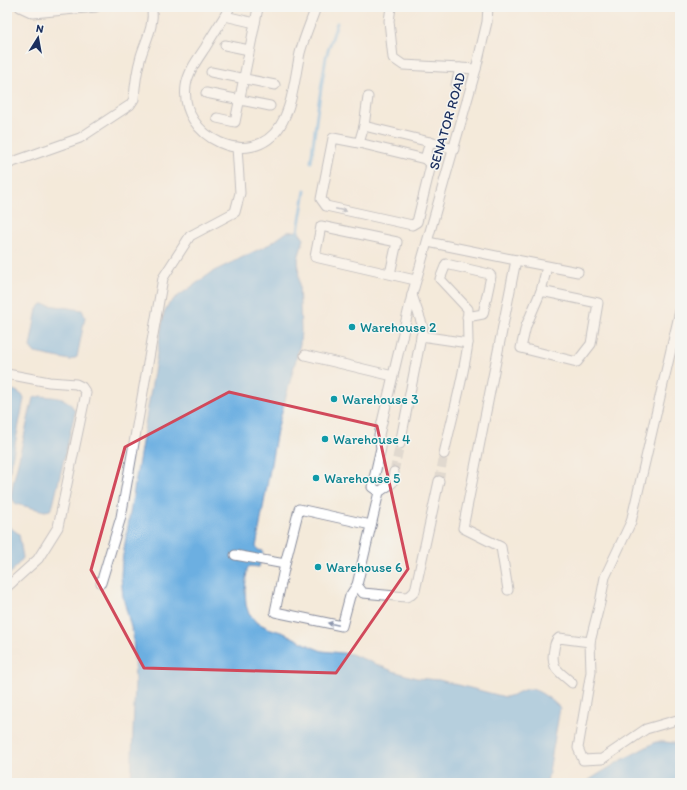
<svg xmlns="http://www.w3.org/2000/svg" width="687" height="790" font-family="Itim,sans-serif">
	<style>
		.water { fill: #6cafe1; stroke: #446fa0 }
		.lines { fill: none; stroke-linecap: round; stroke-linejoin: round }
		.stream { stroke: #6cafe1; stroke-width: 3 }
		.minor-tunnel { stroke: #c9c5c1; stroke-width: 9; stroke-dasharray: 9 4.5; stroke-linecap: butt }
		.minor-casing { stroke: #888c9c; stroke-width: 11 }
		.minor { stroke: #fff; stroke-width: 9 }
		.oneway { fill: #8d97ae }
		.marked { fill: none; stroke: #d1495b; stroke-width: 3; stroke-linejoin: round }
		.culture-dot { fill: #0f9aa8; stroke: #f6f6f2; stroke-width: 1.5 }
		.labels { text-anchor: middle; stroke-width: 3; stroke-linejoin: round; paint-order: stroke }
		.street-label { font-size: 14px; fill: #1b2f5e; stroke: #f6f6f2 }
		.culture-label { font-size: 14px; fill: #0d838f; stroke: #f6f6f2; text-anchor: start }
	</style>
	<rect width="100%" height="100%" fill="#f6f6f2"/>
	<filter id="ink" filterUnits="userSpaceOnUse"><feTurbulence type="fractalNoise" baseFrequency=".025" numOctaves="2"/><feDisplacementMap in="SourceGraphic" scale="8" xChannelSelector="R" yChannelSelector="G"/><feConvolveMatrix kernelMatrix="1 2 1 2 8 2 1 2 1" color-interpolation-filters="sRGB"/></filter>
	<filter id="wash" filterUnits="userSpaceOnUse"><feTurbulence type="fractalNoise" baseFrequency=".012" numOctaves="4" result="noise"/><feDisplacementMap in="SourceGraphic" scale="16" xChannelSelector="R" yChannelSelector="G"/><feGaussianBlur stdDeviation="0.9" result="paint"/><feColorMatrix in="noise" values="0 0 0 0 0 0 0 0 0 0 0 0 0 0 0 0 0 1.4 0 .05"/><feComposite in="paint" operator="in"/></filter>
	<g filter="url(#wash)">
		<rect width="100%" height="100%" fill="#f4eada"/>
		<g class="water">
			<path d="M298 231 304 239 298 258 301 330 300 344 277 430 256 547 258 550 263 551 259 567 250 566 247 570 245 590 246 605 249 614 256 622 268 628 284 633 312 647 322 651 351 654 393 671 416 678 439 680 505 697C514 696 522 689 529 689 537 688 555 702 560 708L547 783H131L135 683 133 635 123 597 121 576 122 561 164 313 168 305 174 299 214 271 270 244 287 232Z"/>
			<polygon points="42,304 82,310 85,317 77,357 70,360 35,353 30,347 37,309"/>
			<polygon points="7,389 16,391 22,395 24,399 7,485"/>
			<path d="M41 396C56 398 69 396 75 412L53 505 50 510 45 511 16 504 11 497 13 484 33 398Z"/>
			<polygon points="8,526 19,534 23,558 9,575 7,575 7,527"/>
			<polygon points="656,742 665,742 680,744 680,783 584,783 620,761"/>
		</g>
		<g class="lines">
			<g class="stream">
				<polyline points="311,162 317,114 326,57 337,23"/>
				<polyline points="298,231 305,191"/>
			</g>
		</g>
	</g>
	<g filter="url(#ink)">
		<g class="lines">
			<g class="minor-tunnel">
				<polyline points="394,472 400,444"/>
				<polyline points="439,481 444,454"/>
			</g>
			<g class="minor-casing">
				<g id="minor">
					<polyline points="20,7 33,13 96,7"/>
					<path d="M230 7C222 21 213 34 205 48 197 60 188 72 186 86 179 137 251 172 280 126 293 105 295 76 300 53 304 37 311 22 316 7"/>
					<polyline points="391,7 389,21 393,58 403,65 460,68"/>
					<polyline points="225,16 255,23 258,8"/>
					<polyline points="225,45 249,50"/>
					<polyline points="211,72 275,85"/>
					<polyline points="456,85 460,68 476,69"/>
					<polyline points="206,93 270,106"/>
					<polyline points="368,97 364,126 359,143 333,138 321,199 326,206 412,225 417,222 431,165 425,159"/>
					<polyline points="217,118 235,122 255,23"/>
					<polyline points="364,126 430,142 454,149"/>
					<polyline points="359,143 425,159 430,142"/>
					<path d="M7 164 80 138 130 105 134 99C135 84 137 70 141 56 147 37 154 27 152 7"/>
					<polyline points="428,242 516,260 463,528 501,547 508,590"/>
					<polyline points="516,260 578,272"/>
					<polyline points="390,274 397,242 321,226 315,257 415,280"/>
					<polygon points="541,291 598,303 591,344 577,362 521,348 526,326"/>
					<polyline points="541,291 547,267"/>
					<path d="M421 336 468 343C468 332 467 321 468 309L440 279 446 264 489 274 491 276 483 314 467 317"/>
					<polyline points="305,355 393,376"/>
					<polyline points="7,374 49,382 76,384 82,387 86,393 58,527 38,559 7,587"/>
					<polyline points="400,444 423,327 412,295 476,69 487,22 488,7"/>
					<path d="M444 454C452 417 463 381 468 343"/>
					<polyline points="394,472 392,483 379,492 357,585 363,593 406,597 411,595 415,591 439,481"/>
					<polyline points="379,492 372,487 381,448 379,435 412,295"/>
					<polyline points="235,555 285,564 299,509 371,525"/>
					<polyline points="285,564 275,612 342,626 350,596 357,585"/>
					<polyline points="101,583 121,517 163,278 190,236 235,212 240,193 237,147"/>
					<polyline points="590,642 591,672 578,748 583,760 602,759 646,729 677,720 680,720"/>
					<path d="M572 683C559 671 550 669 554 649 555 644 555 641 559 638L590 642 600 603 605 577 631 522 680 311"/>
				</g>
			</g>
			<use href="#minor" class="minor"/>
		</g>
		<defs><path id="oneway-solid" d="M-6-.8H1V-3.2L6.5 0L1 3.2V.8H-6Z"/></defs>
		<g class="oneway">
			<use href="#oneway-solid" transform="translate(341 210) rotate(12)"/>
			<use href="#oneway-solid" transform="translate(333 624) rotate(-168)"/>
		</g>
	</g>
	<path d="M0 0H687V790H0ZM229 392 377 426 408 569 336 673 144 668 91 570 125 447Z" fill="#f4eada" fill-opacity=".55" fill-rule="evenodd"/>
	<path class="marked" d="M229 392 377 426 408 569 336 673 144 668 91 570 125 447Z"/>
	<g class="culture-dot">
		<circle cx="352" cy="327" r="4"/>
		<circle cx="334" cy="399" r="4"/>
		<circle cx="325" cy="439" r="4"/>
		<circle cx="316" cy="478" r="4"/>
		<circle cx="318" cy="567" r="4"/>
	</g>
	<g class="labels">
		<g class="street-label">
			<text transform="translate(447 121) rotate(-74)" y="5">SENATOR ROAD</text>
		</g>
		<g class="culture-label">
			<text x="360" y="332">Warehouse 2</text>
			<text x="342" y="404">Warehouse 3</text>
			<text x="333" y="444">Warehouse 4</text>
			<text x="324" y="483">Warehouse 5</text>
			<text x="326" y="572">Warehouse 6</text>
		</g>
	</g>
	<rect width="687" height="790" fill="none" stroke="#f6f6f2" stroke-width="24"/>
	<g transform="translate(38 38) rotate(11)" stroke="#f6f6f2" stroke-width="3" paint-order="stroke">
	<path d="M0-3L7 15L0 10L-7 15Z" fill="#1b2f5e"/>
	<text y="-6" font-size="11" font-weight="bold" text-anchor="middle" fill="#1b2f5e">N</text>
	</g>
</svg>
